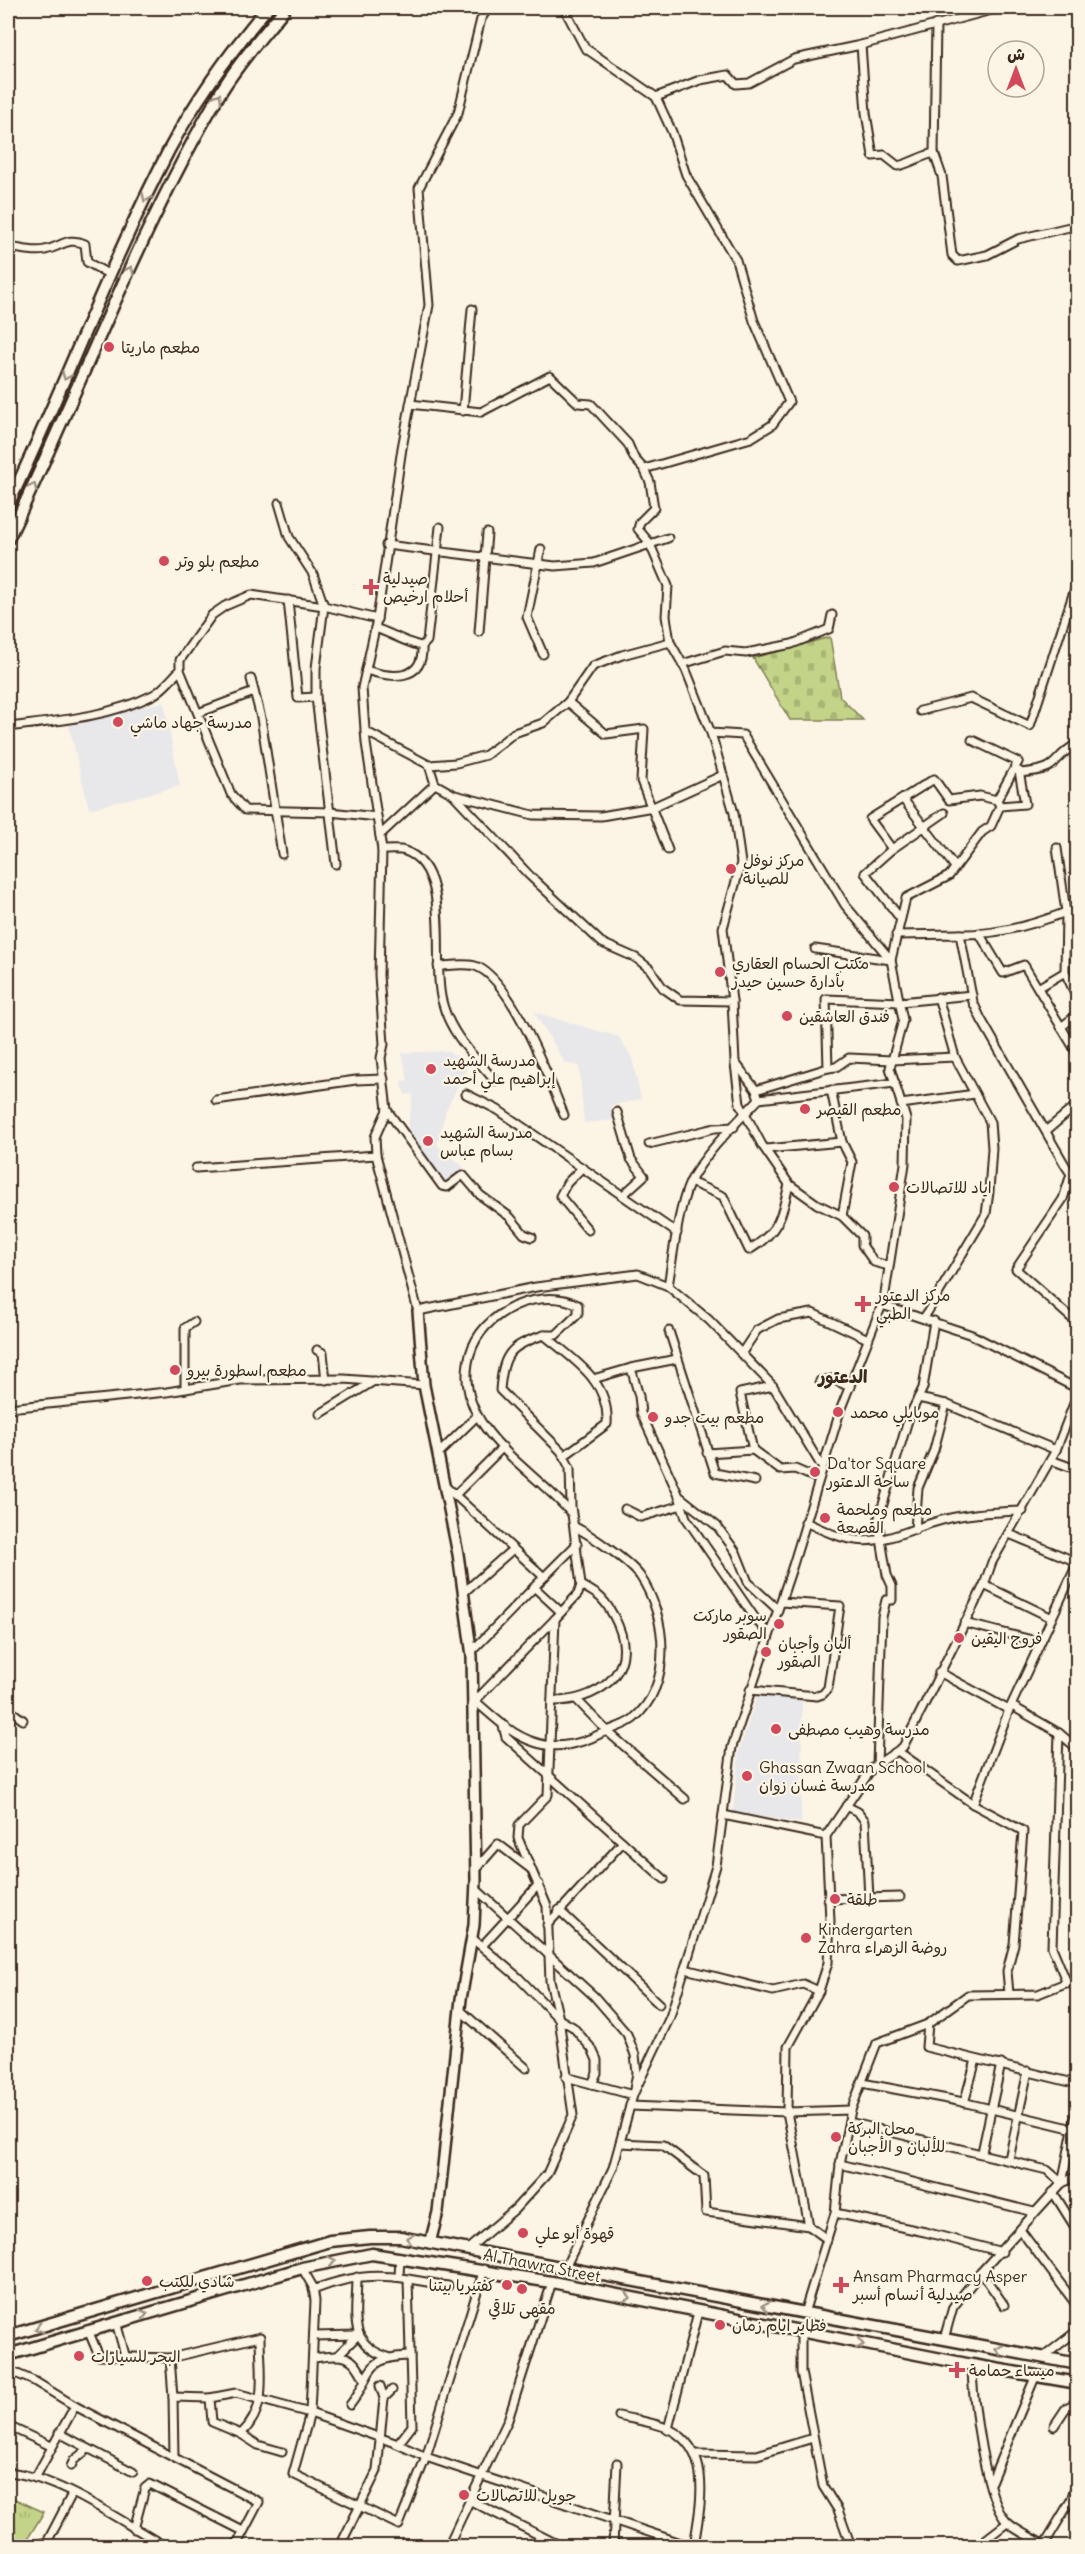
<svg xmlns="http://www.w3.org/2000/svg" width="1085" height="2554" font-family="Delius,'Playpen Sans Arabic',sans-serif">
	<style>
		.built { fill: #e8e7ea }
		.cemetery { fill: url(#cemetery-stones); stroke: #7f7e53; stroke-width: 1.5 }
		.park { fill: url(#park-tufts); stroke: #7f7e53; stroke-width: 1.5 }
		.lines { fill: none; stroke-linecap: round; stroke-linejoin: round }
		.minor-casing { stroke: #3b2a1e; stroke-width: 11 }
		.tertiary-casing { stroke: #3b2a1e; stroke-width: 14 }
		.secondary-casing { stroke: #3b2a1e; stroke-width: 15 }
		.primary-casing { stroke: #3b2a1e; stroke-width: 15 }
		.minor { stroke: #fcf5e5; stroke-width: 7 }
		.tertiary { stroke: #fcf5e5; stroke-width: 9 }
		.secondary { stroke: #fcf5e5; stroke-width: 10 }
		.primary { stroke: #fcf5e5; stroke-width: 10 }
		.oneway { stroke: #9c9082 }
		.poi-dot { fill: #d1495b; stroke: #fcf5e5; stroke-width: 2 }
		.labels { text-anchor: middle; stroke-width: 4.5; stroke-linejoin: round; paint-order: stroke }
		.poi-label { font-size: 16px; fill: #3b2a1e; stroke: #fcf5e5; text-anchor: start }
		.street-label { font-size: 16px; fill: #3b2a1e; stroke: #fcf5e5 }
		.neighbourhood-label { font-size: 18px; font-weight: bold; fill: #3b2a1e; stroke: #fcf5e5 }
	</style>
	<defs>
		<pattern id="cemetery-stones" width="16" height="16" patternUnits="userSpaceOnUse" patternTransform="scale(1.5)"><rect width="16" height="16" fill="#c3d388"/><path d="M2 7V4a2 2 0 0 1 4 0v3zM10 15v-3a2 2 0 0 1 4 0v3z" fill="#a8b575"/></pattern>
		<pattern id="park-tufts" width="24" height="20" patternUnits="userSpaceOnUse" patternTransform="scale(1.5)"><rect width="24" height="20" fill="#c3d388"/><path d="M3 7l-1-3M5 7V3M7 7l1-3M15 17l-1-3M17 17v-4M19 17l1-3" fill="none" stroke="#a8b575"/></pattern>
	</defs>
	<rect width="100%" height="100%" fill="#fcf5e5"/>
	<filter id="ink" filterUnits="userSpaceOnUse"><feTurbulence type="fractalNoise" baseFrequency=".0167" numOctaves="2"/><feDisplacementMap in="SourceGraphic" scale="12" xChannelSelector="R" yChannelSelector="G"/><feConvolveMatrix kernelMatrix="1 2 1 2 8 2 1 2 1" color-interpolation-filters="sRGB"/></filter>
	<g filter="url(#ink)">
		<g class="built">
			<polygon points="164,702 180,786 89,809 68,722"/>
			<polygon points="534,1012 619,1037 632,1058 641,1099 611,1106 614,1120 584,1123 579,1066 565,1063"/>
			<polygon points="447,1051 469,1064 446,1110 437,1145 464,1167 443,1185 407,1133 413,1094 405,1095 401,1082 408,1080 402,1053"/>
			<polygon points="757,1696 802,1698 801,1823 733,1812 739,1751"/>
		</g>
		<polygon class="cemetery" points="830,637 840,697 863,720 790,720 753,658"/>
		<polygon class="park" points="8,2496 44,2512 27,2540 9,2546"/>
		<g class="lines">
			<g class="minor-casing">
				<g id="minor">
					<polyline points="564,8 585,48 656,97 672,132 686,175 736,260 754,321 789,402 772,425 751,438 644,469 650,482 654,508 640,522 638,529 649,542 668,586 666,616 670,642 686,670 711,733 734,813 741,863 723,928 732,1001 735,1062 756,1090 759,1099"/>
					<path d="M861 45 866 113 873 156 884 155 898 166C911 163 921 156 934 153L936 24"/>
					<polyline points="656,97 700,80 728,75 736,84 749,83 794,59 861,45 999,8"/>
					<polyline points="934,153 942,176 952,255 958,261 987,255 1018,239 1078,225"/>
					<path d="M8 247C19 248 34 253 45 250 61 247 68 236 85 244L87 262 110 275"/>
					<polyline points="410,404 481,412 550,376 578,403 591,404 628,444 634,458 644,469"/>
					<polyline points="463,411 472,309"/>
					<polyline points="279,503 289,537 313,574 324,606 316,668 316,697 336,864"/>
					<polyline points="386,545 555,566 594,563 668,538"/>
					<polyline points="541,549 527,617 543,654"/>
					<polyline points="288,600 298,698 316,697"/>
					<polyline points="377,619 362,688 366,743 382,850 379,975 384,1044 381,1058 387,1110 375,1137 376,1155 418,1311 536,1287 638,1274 668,1286 709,1320 773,1386 822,1467"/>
					<path d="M375 628C388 632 411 645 422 646"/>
					<polyline points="479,632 487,533"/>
					<polyline points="682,664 725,651 746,653 792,644 829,629 832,615"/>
					<polyline points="180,670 231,794 245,810 330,812 377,817"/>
					<path d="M366 670C391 678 424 682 422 646L427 641 440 527"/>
					<polyline points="251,679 261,718 282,854"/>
					<polyline points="568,702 606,734 644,729 641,781 668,850"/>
					<polyline points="920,711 971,698 1030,726 1078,579"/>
					<polyline points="198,713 254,692"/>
					<path d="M8 727C56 721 109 717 153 695 163 690 172 678 180 670V660L212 615 225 606 251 595 324 606 377 619 402 448 429 305 419 188 458 113 481 19 488 8"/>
					<polyline points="365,731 429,765 435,784 453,794 529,875 602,943 636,958 650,969 663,988 680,1000 732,1001"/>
					<polyline points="972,740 1018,762"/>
					<polyline points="429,765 456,763 486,755 514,733 543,723 568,702 593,666 622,655 670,642"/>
					<path d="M1020 773C1064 769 1047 761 1078 743"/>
					<polyline points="455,795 533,815 601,816 653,807 723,775"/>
					<polyline points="903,799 955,867"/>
					<polyline points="1000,806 1025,804 1019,771"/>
					<polyline points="380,835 435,784"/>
					<polyline points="892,849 870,819 934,779 949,800 980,796 997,800 1018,762"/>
					<path d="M382 850C389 850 399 849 405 851 454 868 431 962 442 1001 450 1034 474 1056 495 1081"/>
					<polyline points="900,918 865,873 892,849 944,813"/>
					<polyline points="979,933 1003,973 1024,965 1078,1055"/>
					<path d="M960 934C996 935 1033 925 1066 912L1057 848"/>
					<polyline points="896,935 960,934 973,1002 981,1019 1065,1165 1071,1174 1078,1175"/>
					<polyline points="815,949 891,960 906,898 949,876 982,832 991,826 1000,806 997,800"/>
					<path d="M438 966C448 966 464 963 475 966 510 976 550 1081 564 1115"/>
					<polyline points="1065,972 1066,912"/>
					<polyline points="1038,988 1065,972 1078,1000"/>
					<polyline points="938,997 955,1057"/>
					<polyline points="1061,1027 1078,1014"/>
					<polyline points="735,1064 740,1104 762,1145 789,1184 817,1204 842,1216 862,1236 862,1245 874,1262 889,1266"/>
					<polyline points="828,1068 836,1067 849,1058 892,1060 955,1057 990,1122 992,1148 989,1192 986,1214 924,1318"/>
					<polyline points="756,1090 828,1068 826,999 900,1002 972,995"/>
					<polyline points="831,1090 842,1142 852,1162 842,1216"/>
					<polyline points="466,1094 498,1110 677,1233"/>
					<polyline points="216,1100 356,1080 384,1079"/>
					<polyline points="901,1104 975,1094"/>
					<polyline points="387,1110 442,1186 447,1187 463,1175 480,1195 510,1217 524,1234 532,1237"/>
					<polyline points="617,1112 631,1159 644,1176 623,1195"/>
					<polyline points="1047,1130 1078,1104"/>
					<polyline points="649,1144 715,1128 734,1127"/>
					<polyline points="766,1149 842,1142"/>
					<polyline points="196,1168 376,1155"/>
					<polyline points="582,1168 567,1183 560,1196 588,1230"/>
					<polyline points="1071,1174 1063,1199 1016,1269 1078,1324"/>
					<path d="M690 1182 723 1196 749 1250C779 1232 782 1216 789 1184"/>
					<path d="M668 1286C673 1257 678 1208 690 1182 704 1154 737 1122 759 1099L895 1083"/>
					<polyline points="882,1305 972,1335 1078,1389"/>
					<polyline points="669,1331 715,1473 755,1481"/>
					<path d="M544 1335H556L578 1314V1305C558 1294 527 1298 507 1310 486 1322 472 1339 468 1363 457 1430 532 1468 570 1512"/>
					<polyline points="317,1350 323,1353 326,1380"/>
					<polyline points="741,1354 757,1330 778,1319 812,1313 868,1339"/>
					<polyline points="631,1368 639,1396 641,1413 679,1496 717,1526 736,1552 748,1582 777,1609"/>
					<polyline points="593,1379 631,1368 677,1359"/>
					<polyline points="820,1381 832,1379 850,1387"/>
					<polyline points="185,1389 185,1328 194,1322"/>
					<polyline points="918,1398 946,1404 1056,1450"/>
					<polyline points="8,1408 167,1392 240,1380 344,1379 424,1385"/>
					<polyline points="320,1414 374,1381"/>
					<polyline points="753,1450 740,1393 773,1386"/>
					<polyline points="707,1453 753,1450 780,1470 795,1469 818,1479"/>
					<polyline points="438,1454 477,1416"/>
					<polyline points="1051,1460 1078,1470"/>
					<polyline points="444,1485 544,1577 472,1651"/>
					<polyline points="455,1495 503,1447"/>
					<polyline points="680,1499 686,1518 757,1621 769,1634"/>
					<polyline points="625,1509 641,1517 682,1505"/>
					<path d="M805 1522C821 1529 838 1538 856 1540 882 1544 909 1530 932 1523 961 1513 993 1512 1023 1511"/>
					<polyline points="915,1530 918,1488 934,1450 946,1404"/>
					<polyline points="1009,1534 1077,1562"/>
					<polyline points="544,1577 577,1544"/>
					<polyline points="984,1585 1052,1618"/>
					<polyline points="534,1587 561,1612"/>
					<polyline points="463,1593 513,1549"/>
					<polyline points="964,1623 1040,1642"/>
					<polyline points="939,1672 1009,1710"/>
					<polyline points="750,1690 817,1696 823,1694 828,1688 840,1606 781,1602"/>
					<path d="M475 1698V1701C494 1717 510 1734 534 1742 556 1750 581 1744 600 1734 610 1729 624 1726 633 1719 674 1685 667 1616 640 1576 630 1562 591 1535 575 1527"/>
					<polyline points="577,1700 607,1731 685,1799"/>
					<polyline points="475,1701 555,1619"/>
					<path d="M552 1701C595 1702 639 1674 618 1625 614 1616 608 1605 601 1598 596 1593 588 1589 581 1585"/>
					<polyline points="1012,1706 1059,1733 1078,1749"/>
					<polyline points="8,1709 23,1720"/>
					<polyline points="503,1726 506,1737 664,1879"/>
					<polyline points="1059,1733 1052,1947 1067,1983"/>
					<polyline points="899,1752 973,1804 1023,1831 1014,1944 1007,1971 1009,1994"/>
					<polyline points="877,1765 882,1617 886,1600 892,1600 892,1586 887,1575 878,1521 909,1417 923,1388 934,1321"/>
					<polyline points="973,1804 1009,1710 1078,1562"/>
					<polyline points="846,1806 858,1812 865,1821 869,1898"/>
					<polyline points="723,1815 826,1836"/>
					<polyline points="476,1869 498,1844 531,1869"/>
					<polyline points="476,1889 594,1996 627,2034 635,2055 637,2073 633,2095 566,2077"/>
					<polyline points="828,1899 900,1897"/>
					<polyline points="559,1910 659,2004"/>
					<polyline points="547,1925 623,1842"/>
					<polyline points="473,1939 519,1978 559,2019 573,2027 592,2049 597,2060 597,2073 592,2084"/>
					<polyline points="482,1946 539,1884"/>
					<polyline points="685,1969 773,1991 803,1984 819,1991"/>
					<polyline points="460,2010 526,2068"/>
					<polyline points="928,2024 926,2047 1078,2084"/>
					<polyline points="862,2083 958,2101 1078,2130"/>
					<polyline points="964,2103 976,2060"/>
					<polyline points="630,2106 787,2112 851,2110"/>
					<polyline points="849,2122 1047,2170 1062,2183"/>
					<polyline points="620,2143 663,2145 704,2176 706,2212 809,2226"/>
					<polyline points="982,2152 1001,2064"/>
					<polyline points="1009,2159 1028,2071"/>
					<polyline points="840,2164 1034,2212"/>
					<polyline points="1062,2183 1078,2105"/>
					<polyline points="1053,2192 1078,2232"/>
					<polyline points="835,2213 925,2232 1002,2252"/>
					<polyline points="1021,2231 1078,2307"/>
					<polyline points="827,2239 809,2226 787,2112 788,2047 819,1991 828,1963 830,1921 826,1836 872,1768 903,1747 984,1585 992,1562 1056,1450 1078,1393"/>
					<path d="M468 2249 515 2209 547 2174 573 2115 559 2019 550 1981 547 1906 518 1838 519 1825 548 1795 555 1619 578 1594 581 1585 571 1506 570 1468 561 1451 500 1390C503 1354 509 1346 544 1335 574 1360 610 1381 607 1424L564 1456"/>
					<polyline points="302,2268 313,2287 315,2301 310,2413 395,2443 426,2457 690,2546"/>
					<polyline points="565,2268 613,2168 633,2095 670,2017 716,1866 732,1747 793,1565 841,1408 884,1300 905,1164 906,1119 890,1068 903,1020 891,960 845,905 743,735 711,733"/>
					<polyline points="981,2272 1004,2305"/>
					<path d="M357 2277C357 2313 346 2344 388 2357"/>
					<polyline points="399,2277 400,2257"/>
					<path d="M313 2290C366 2269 394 2276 448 2286"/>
					<polyline points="804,2313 835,2213 840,2164 851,2110 877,2043 928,2024 968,1995 1038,1994 1078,1978"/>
					<polyline points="116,2322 125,2355"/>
					<polyline points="88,2330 99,2356 170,2358"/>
					<polyline points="801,2332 801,2372 823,2486 838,2510 851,2546"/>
					<polyline points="314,2336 358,2335"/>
					<polyline points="944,2339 953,2307 981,2272 1062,2183 1078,2176"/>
					<polyline points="338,2355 358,2335"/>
					<path d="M313 2358C341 2355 352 2351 364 2379"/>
					<polyline points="1042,2358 1078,2330"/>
					<path d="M972 2365C972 2398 985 2501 1007 2522 1017 2532 1034 2538 1046 2546"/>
					<polyline points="8,2370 34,2381 75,2406 259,2502 236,2546"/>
					<polyline points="380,2386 384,2398"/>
					<path d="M173 2397 170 2358 260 2337C260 2372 269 2408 241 2434L212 2422 210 2398"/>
					<path d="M350 2405C374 2375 362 2357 410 2356"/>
					<path d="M619 2416C635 2420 654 2422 669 2429 714 2451 700 2507 694 2546"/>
					<polyline points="8,2426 51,2446"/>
					<polyline points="1054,2426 1066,2408 1078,2402"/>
					<polyline points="668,2429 698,2312"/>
					<polyline points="59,2433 133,2472"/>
					<polyline points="241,2434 258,2445 282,2452"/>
					<polyline points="398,2444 412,2426 408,2279"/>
					<polyline points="696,2454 757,2455 813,2438"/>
					<polyline points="174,2457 173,2397 210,2398 236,2393 310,2413 293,2474 399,2525 426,2457 484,2269"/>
					<polyline points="71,2466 74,2460 88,2449"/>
					<path d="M8 2472C59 2477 120 2521 165 2546"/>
					<polyline points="35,2478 75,2406"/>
					<polyline points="991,2482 1036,2375"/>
					<polyline points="471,2501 561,2546"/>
					<polyline points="134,2529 145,2488 150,2484 243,2531"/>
					<polyline points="1044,2545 1071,2500 1078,2478"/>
					<polyline points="32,2546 46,2542 56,2546"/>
					<polyline points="45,2546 72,2494"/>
					<polyline points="340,2546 377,2471 384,2398 392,2390"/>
					<polyline points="448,2546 508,2420 552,2282"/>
					<polyline points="613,2546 617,2463"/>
					<polyline points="977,2546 1007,2523"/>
				</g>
			</g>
			<g class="tertiary-casing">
				<polyline id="tertiary" points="418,1311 424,1385 458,1554 472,1656 476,1880 474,1925 461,1999 438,2212 430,2243"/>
			</g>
			<g class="secondary-casing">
				<g id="secondary">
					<polyline points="8,2336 330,2241 370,2237 400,2237 1078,2364"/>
					<polyline points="8,2355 302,2268 372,2254 552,2282 972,2365 1078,2383"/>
				</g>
			</g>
			<g class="primary-casing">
				<g id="primary">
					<path d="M8 505C64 388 109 265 169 150 196 99 230 52 267 8"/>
					<path d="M8 539C79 392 136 236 219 95 237 64 263 36 285 8"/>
				</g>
			</g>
			<use href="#minor" class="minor"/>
			<use href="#tertiary" class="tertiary"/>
			<use href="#secondary" class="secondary"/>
			<use href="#primary" class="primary"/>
		</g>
		<defs><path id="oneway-chevron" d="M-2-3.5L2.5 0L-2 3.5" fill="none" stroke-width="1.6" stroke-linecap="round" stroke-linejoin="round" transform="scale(1.5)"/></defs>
		<g class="oneway">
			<use href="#oneway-chevron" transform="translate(218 97) rotate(-59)"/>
			<use href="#oneway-chevron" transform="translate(146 198) rotate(115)"/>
			<use href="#oneway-chevron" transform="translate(130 270) rotate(-66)"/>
			<use href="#oneway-chevron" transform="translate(66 376) rotate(113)"/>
			<use href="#oneway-chevron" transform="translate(33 487) rotate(-66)"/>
			<use href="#oneway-chevron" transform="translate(410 2239) rotate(-168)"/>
			<use href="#oneway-chevron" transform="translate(332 2261) rotate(-12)"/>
			<use href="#oneway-chevron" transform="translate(627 2297) rotate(12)"/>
			<use href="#oneway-chevron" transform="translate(766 2306) rotate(-169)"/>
			<use href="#oneway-chevron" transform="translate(144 2314) rotate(-16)"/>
			<use href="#oneway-chevron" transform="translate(39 2328) rotate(164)"/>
			<use href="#oneway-chevron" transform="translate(860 2344) rotate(11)"/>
			<use href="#oneway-chevron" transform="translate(999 2350) rotate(-169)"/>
		</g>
	</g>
	<g class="poi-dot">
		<circle cx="109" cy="347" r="6"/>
		<circle cx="164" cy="561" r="6"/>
		<path d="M368 578h6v6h6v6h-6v6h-6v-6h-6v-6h6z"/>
		<circle cx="118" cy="722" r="6"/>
		<circle cx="731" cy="869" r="6"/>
		<circle cx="720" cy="972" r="6"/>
		<circle cx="787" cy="1016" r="6"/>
		<circle cx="431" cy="1069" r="6"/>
		<circle cx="805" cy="1109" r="6"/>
		<circle cx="428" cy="1141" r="6"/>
		<circle cx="894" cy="1187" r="6"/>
		<path d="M860 1295h6v6h6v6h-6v6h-6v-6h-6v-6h6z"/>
		<circle cx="175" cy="1370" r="6"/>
		<circle cx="838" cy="1412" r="6"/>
		<circle cx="653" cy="1417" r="6"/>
		<circle cx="815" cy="1472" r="6"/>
		<circle cx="825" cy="1518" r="6"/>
		<circle cx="779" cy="1624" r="6"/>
		<circle cx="959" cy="1638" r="6"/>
		<circle cx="766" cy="1652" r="6"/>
		<circle cx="776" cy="1729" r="6"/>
		<circle cx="747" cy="1776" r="6"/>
		<circle cx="835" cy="1899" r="6"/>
		<circle cx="806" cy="1938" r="6"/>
		<circle cx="836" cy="2137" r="6"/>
		<circle cx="523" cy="2233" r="6"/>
		<circle cx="147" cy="2281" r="6"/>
		<circle cx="507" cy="2285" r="6"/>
		<path d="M838 2276h6v6h6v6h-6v6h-6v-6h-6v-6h6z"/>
		<circle cx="522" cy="2289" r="6"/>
		<circle cx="720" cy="2325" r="6"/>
		<circle cx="79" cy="2356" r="6"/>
		<path d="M954 2361h6v6h6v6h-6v6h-6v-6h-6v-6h6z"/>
		<circle cx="464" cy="2495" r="6"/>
	</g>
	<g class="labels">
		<g class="poi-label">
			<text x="121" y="353">مطعم ماريتا</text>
			<text x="176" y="567">مطعم بلو وتر</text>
			<text x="383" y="584">صيدلية<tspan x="383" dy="18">أحلام ارخيص</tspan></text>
			<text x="130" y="728">مدرسة جهاد ماشي</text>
			<text x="743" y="866">مركز نوفل<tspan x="743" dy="18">للصيانة</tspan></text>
			<text x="732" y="969">مكتب الحسام العقاري<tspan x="732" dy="18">بأدارة حسين حيدر</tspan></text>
			<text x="799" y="1022">فندق العاشقين</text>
			<text x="443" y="1066">مدرسة الشهيد<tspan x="443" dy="18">إبراهيم علي أحمد</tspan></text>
			<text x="817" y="1115">مطعم القيصر</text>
			<text x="440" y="1138">مدرسة الشهيد<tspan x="440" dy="18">بسام عباس</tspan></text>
			<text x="906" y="1193">اياد للاتصالات</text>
			<text x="876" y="1301">مركز الدعتور<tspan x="876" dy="18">الطبي</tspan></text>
			<text x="187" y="1376">مطعم اسطورة بيرو</text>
			<text x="850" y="1418">موبايلي محمد</text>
			<text x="665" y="1423">مطعم بيت جدو</text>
			<text x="827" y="1469">Da'tor Square<tspan x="827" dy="18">ساحة الدعتور</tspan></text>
			<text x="837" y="1515">مطعم وملحمة<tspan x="837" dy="18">القصعة</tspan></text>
			<text x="767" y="1621" text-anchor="end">سوبر ماركت<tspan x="767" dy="18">الصقور</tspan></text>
			<text x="971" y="1644">فروج اليقين</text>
			<text x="778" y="1649">ألبان وأجبان<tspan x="778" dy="18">الصقور</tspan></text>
			<text x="788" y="1735">مدرسة وهيب مصطفى</text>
			<text x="759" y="1773">Ghassan Zwaan School<tspan x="759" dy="18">مدرسة غسان زوان</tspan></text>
			<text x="847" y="1905">طلقة</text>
			<text x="818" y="1935">Kindergarten<tspan x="818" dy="18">Zahra روضة الزهراء</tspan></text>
			<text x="848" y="2134">محل البركة<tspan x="848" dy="18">للألبان و الأجبان</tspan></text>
			<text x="535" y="2239">قهوة أبو علي</text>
			<text x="853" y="2282">Ansam Pharmacy Asper<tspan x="853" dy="18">صيدلية أنسام أسبر</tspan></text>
			<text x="159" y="2287">شادي للكتب</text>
			<text x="495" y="2291" text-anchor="end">كفتيريا بيتنا</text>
			<text x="522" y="2314" text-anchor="middle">مقهى تلاقي</text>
			<text x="732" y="2331">فطاير ايام زمان</text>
			<text x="91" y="2362">البحر للسيارات</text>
			<text x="969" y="2376">ميساء حمامة</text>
			<text x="476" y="2501">جويل للاتصالات</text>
		</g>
		<g class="street-label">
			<text transform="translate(542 2265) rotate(11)" y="6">Al Thawra Street</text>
		</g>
		<g class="neighbourhood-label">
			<text x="843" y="1383">الدعتور</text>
		</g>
	</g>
	<rect width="1085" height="2554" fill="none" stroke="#fcf5e5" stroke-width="30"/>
	<rect x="15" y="15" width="1055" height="2524" fill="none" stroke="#3b2a1e" stroke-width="2" filter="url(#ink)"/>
	<g transform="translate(1016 69)"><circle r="28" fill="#fcf5e5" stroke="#afa495" stroke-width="1.5"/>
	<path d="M0-4.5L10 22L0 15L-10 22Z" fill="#d1495b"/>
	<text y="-9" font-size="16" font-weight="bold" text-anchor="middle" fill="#3b2a1e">ش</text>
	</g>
</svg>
